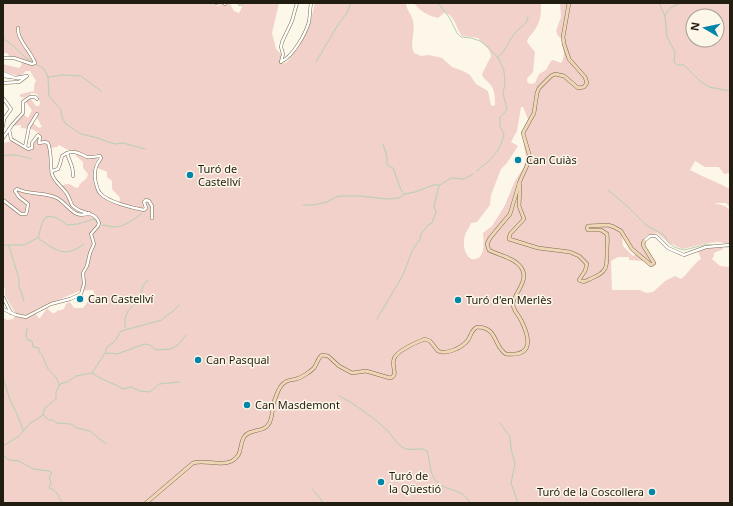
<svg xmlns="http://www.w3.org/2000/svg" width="733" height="506" font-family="'Noto Sans',sans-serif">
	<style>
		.green { fill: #f1d1c9; fill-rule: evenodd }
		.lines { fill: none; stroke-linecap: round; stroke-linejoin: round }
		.stream { stroke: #b5d0b2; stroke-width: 1 }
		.street-casing { stroke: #796c4f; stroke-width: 3.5 }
		.secondary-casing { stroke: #796c4f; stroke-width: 4 }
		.street { stroke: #fff; stroke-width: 2.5 }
		.secondary { stroke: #f0d6b6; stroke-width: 3 }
		.poi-dot { fill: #0086a8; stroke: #fdf7ea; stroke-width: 1.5 }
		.labels { text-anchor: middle; stroke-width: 3; stroke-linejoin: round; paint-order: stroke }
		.poi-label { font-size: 11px; fill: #221d11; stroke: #fdf7ea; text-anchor: start }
	</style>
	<rect width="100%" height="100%" fill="#fdf7ea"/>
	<path class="green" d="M3 3H212L217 6 220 5V3L230 4 234 11 239 13 242 7V3H279L272 33 276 49 281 54 280 63 282 64 287 62 300 45 309 27 315 3H406C406 10 412 14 413 21 416 32 409 43 414 53L421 56 429 55 442 58 452 67 463 71 470 75 476 84 488 91 491 105 493 106 495 105C495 97 495 88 488 82 485 79 483 78 482 74L491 56 489 50 478 38 462 36C456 28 454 13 444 13L438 18C429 16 419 11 414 3H541C541 15 541 21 534 31 531 35 528 37 527 42L535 52 533 72C530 76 525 78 528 83L532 84 535 83 539 74 546 70 551 61 553 60 561 63C566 56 563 47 562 39L558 36 556 31 561 17 560 3H730V173L724 174 719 167H705L695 161 690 170C703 177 717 182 730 189V208L726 203H714L725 206 730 210V244L718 242 708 243 683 249 669 243 657 233 646 236 642 240V244L652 263H650L633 248 618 229 622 236 623 246 633 256 636 254 644 261 629 260V257H618L611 261 612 290H640L646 293 653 292 665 281 675 276 681 279C689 273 692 265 701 259L698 251 708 247H723V249L714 253V256L712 259 720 266 730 267V503H3V318L7 320 13 319 16 315 5 295V289L3 286V143L12 141 28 150H32L33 149 34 143 39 133 30 128 33 123 39 128 42 127 36 116 39 114 37 112 28 129 21 128V125L13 126 23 114 28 118 32 110 25 101 30 98 36 106H39L40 103 37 94 32 93 24 98 19 96 21 94 34 91V85L36 81 30 71H26L21 76H18L3 71V64L19 68C22 66 22 63 21 60L10 57 7 53H3ZM693 16H717V40H693ZM521 107H523L528 119 522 133 526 158 524 167 515 181 504 207 492 226 483 233C484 243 486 261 471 259 463 253 463 243 465 235 466 231 470 227 471 223L477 222 490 205 491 195 501 169 507 163 518 146 511 142 517 131ZM59 145 68 150 79 151 88 156 98 154 101 155 102 159 97 167 98 168 107 172V177L112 181V189C115 194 126 199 116 204 96 199 87 178 97 160V158L78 155H75L83 162V168L88 174C87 181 80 181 78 188 74 188 72 184 68 184 66 184 63 185 60 186L54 182C49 173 47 158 51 148L57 147ZM93 290 94 293 93 299 89 300 83 308H74L70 302 66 304 64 309 57 311 55 313H52L47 308 40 318H39L37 316 35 310 79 291Z"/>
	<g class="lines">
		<g class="stream">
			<path d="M438 3 449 17 457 33 461 37 471 38 480 41 487 46 499 59 504 71 505 84 503 93 507 110 500 117V126L504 134C501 148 495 156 484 165 481 167 480 169 477 171"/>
			<polyline points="659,3 665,16 667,37 675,52 674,62 677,65 684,65 700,81 709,87 730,91"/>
			<path d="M665 16C668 8 673 6 681 3"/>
			<path d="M3 39C14 43 22 58 33 62"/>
			<path d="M498 57C507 50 511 35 519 29 523 25 527 24 528 17"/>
			<polyline points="316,62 339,23 347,13 351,3"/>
			<polyline points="36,64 44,69 48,77 62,75 81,76 101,91"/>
			<polyline points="48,77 49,96 61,110 62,117 65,123 72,128 81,134 98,138 108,142 116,144 123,143 145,149"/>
			<polyline points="383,144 387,157 387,165 393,168 401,190 405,194"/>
			<path d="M3 156C11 153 22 156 31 159"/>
			<polyline points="608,190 627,206 646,225 664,235 668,242 674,247 684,250 708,244 715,246"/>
			<polyline points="303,205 313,205 327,202 336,197 340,196 359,196 387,199 399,198 405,194 415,192 434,185 440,185 451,178 464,179 473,174"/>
			<path d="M102 225C107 225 111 227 115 227 125 226 133 220 141 214"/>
			<path d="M38 238 42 223 46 217C55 215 61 220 67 225L78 224 94 219 97 223"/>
			<path d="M38 238C55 250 65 259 84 244"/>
			<polyline points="3,245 24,245 37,238"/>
			<polyline points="9,246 19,279 19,288 21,291 24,301"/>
			<polyline points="726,247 730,247"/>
			<polyline points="377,319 403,275 412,251 420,239 421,234 428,225 432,223 436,212 434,206 439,186"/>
			<path d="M27 328 26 336 28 340 32 341 33 347 39 348V352C44 355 45 364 48 369 53 375 57 376 59 385"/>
			<polyline points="125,328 125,318 128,311 139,300 143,286 148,280"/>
			<polyline points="106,353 117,354 145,344 150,345 156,350 171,349 178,345 186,335"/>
			<path d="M92 373C101 380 112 382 123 389L131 387 140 391 150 392 159 384 179 382"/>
			<polyline points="3,378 10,400 17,414 23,430"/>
			<path d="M339 396C353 402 376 420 387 430 392 435 397 445 404 448 412 452 420 446 427 451 430 459 429 469 433 476 442 494 461 485 470 503"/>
			<polyline points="43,415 49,420 53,420 56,423 71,424 77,428 90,431 106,444"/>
			<polyline points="500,423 510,437 511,449 515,464 511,483 518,503"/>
			<path d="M3 446 19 436 29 424 43 415 45 408 56 399V392L60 384 67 382 76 376 92 373 105 353 107 347 115 341 121 331 162 320C167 314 174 312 179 305"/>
			<path d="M3 455 9 460 19 461 33 469 49 471 52 473 49 477 51 482 49 488C56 490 58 494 60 500L63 502"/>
			<polyline points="312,489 320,498 323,503"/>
		</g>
		<g class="street-casing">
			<g id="street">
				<polyline points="216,3 217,3"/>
				<polyline points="224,3 225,4"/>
				<polyline points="240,4 240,3"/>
				<path d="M3 58H14L32 64 35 63C32 53 17 40 18 28"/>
				<path d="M281 62C293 56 305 35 309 22 310 16 310 9 311 3"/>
				<polyline points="281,62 283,54 281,47 282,42 292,21 297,3"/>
				<polyline points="3,73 15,78 27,76 19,82 3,83"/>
				<polyline points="3,76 10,77"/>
				<polyline points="3,98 11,109 4,119 3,126"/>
				<polyline points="3,138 12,125 23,113 23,102 30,97 35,97 37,99"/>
				<polyline points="25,147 29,127 37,114"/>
				<path d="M67 153C75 150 80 154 87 157 91 158 96 156 100 156L101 158C96 165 94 170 95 179 96 183 97 190 100 193 107 202 133 208 144 210L146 208 144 202 146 200 149 201 152 206V218"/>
				<path d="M52 171 58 169 60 164 62 156 67 153C69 161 74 167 73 176"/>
				<path d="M3 200 21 214H26L27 211 28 204 19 197 15 191 17 189C29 195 45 192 57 198 69 205 74 220 89 213"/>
				<polyline points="644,241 650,236 656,236 668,248 684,255 706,247 730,245"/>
				<polyline points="3,297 11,313"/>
				<path d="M3 309 16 315 26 317 51 304 70 299 81 294 84 284 83 273 87 266 90 253 94 244 91 234 98 226 99 223C95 210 80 215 72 205 70 201 69 197 67 194 63 187 54 182 52 174 50 164 52 153 48 143L45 142 39 143 40 137 38 135 32 143V148L28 149 11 139 9 129"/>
			</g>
		</g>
		<g class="secondary-casing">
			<g id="secondary">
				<path d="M519 184 520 187 519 206 524 219 510 234 509 239 538 248 570 252 579 256 587 264 585 271 579 280C583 283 586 281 590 279 608 272 607 267 607 250 607 244 608 240 607 234L601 230H588L587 228 588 226 608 225 614 227 621 231 632 249 651 265 654 263 644 247 643 244 644 241"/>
				<path d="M146 503 193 463C205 459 220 467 232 461 243 455 239 445 244 437 250 428 263 433 268 425 274 418 271 407 275 399 277 394 279 386 284 383 287 380 292 380 296 379 301 378 310 372 314 368 317 364 317 359 322 355L328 356 339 366 352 373 366 371 390 378C399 376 391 366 394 359 396 351 417 342 425 339L430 341 438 351C446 355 462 348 468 340 471 336 471 330 477 327 498 327 493 346 506 354 534 357 530 338 521 320 518 314 512 309 513 303 515 293 527 282 523 271 518 258 500 256 489 250L487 244 490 238 510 214 520 181 529 161V154L523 133 534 113 537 93 539 88 551 76 555 74 564 76 578 88 584 87 587 83 585 77 569 59 564 44 563 37 569 3"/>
			</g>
		</g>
		<use href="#street" class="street"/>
		<use href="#secondary" class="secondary"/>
	</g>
	<g class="poi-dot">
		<circle cx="518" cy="160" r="4"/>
		<circle cx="190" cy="175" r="4"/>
		<circle cx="80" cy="299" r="4"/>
		<circle cx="458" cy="300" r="4"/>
		<circle cx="198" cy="360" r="4"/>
		<circle cx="247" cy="405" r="4"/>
		<circle cx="381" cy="482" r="4"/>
		<circle cx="652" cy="492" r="4"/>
	</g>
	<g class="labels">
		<g class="poi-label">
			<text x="526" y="164">Can Cuiàs</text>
			<text x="198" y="173">Turó de<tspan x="198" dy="13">Castellví</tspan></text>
			<text x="88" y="303">Can Castellví</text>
			<text x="466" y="304">Turó d'en Merlès</text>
			<text x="206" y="364">Can Pasqual</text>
			<text x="255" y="409">Can Masdemont</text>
			<text x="389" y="480">Turó de<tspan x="389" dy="13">la Qüestió</tspan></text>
			<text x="644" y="496" text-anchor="end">Turó de la Coscollera</text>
		</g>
	</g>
	<rect width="733" height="506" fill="none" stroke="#221d11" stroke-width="8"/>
	<g transform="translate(705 28) rotate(279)"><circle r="19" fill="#fdf7ea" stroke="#a5a093"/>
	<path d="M0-3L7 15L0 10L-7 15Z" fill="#0086a8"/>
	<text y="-6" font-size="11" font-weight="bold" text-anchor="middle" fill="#221d11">N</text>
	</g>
</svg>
